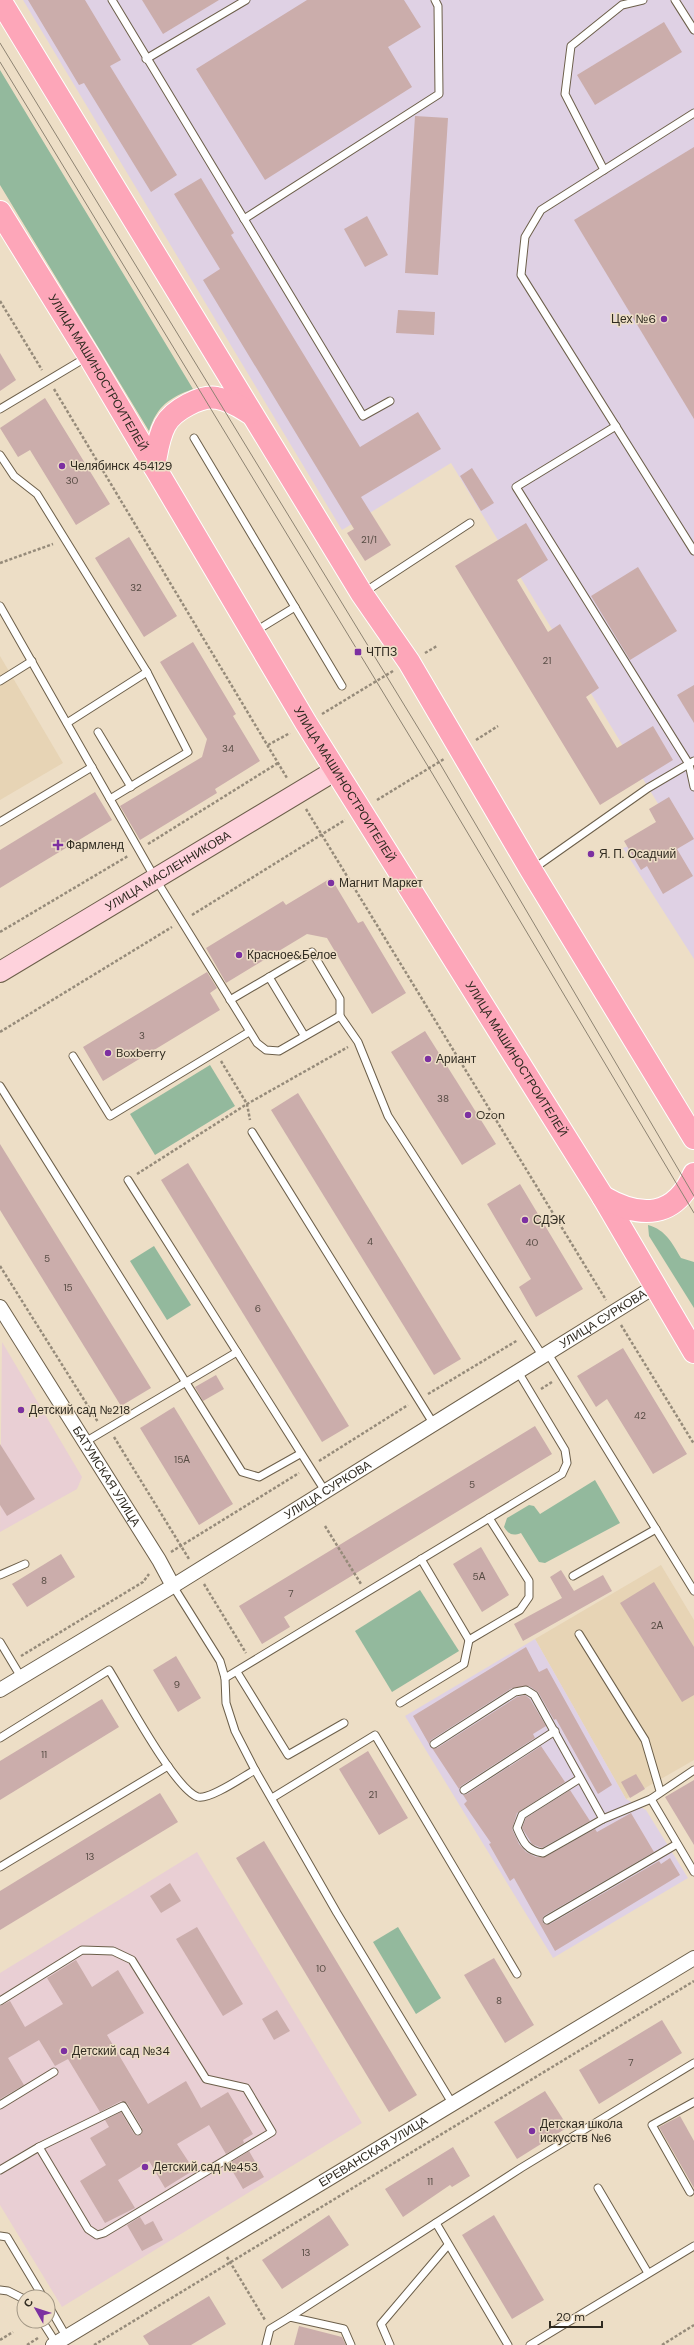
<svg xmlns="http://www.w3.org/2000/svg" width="694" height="2345" font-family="'DM Sans',sans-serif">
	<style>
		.built { fill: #e7d4b5 }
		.industrial { fill: #dfd1e4 }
		.education { fill: #e9cfd4 }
		.green { fill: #93b99d }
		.building { fill: #cbadab }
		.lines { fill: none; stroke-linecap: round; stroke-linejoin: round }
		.lane-casing { stroke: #6c5f4a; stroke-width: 9 }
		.street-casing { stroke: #6c5f4a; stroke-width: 16 }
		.secondary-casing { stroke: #6c5f4a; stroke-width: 22 }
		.primary-casing { stroke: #fff; stroke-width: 24 }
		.path { stroke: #968b7a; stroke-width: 2.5; stroke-dasharray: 3 2; stroke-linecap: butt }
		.lane { stroke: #fff; stroke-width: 7 }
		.street { stroke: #fff; stroke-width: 14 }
		.secondary { stroke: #fed2dc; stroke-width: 20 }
		.primary { stroke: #fda6b9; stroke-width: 22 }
		.tram { stroke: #8d8372; stroke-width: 1 }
		.poi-dot { fill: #7c30a1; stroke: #eddec6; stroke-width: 1.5 }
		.labels { text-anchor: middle; stroke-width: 3; stroke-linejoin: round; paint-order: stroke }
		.number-label { font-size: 10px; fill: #574c44 }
		.poi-label { font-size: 12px; fill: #302b21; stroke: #eddec6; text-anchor: start }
		.street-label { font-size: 12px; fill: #302b21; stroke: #eddec6 }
	</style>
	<rect width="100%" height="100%" fill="#eddec6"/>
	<g class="built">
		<polygon points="0,656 63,763 0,800"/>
		<polygon points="661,1565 694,1620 694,1760 626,1799 535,1639"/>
	</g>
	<g class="industrial">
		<polygon points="23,0 694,0 694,959 623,848 674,830 451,463 342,530"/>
		<polygon points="535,1639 626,1799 646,1810 688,1878 553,1958 405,1716"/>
	</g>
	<g class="education">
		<polygon points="2,1342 82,1477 77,1489 0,1532"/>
		<polygon points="197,1852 362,2123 62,2307 0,2205 0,1973"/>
	</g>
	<g class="green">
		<path d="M0 70 193 389C169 398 157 406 149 431L0 185Z"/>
		<polygon points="210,1065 235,1106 155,1155 130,1114"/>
		<path d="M648 1225C666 1230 672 1243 681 1258L694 1262V1308L649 1236Z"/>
		<polygon points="154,1246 191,1305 167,1320 130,1261"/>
		<path d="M595 1480 620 1523 545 1563 539 1562 521 1533C513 1536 509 1535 504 1527L507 1518 529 1505 534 1506 540 1514Z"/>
		<polygon points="420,1590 459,1651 392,1692 355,1631"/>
		<polygon points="398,1927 441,1998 416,2014 373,1942"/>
	</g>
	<g class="building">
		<polygon points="28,0 85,0 121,60 110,66 177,175 151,192 84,83 79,85"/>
		<polygon points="142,0 219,0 163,34"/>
		<polygon points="307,0 404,0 421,27 388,47 412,87 265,180 196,69"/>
		<polygon points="664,22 682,52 595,105 577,75"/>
		<polygon points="415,116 448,118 438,275 405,273"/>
		<polygon points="694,147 694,419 574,220"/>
		<polygon points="201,178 234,233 231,235 360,447 418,412 441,449 361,497 391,545 365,561 347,533 354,529 203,280 220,269 174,194"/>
		<polygon points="367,216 388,255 365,267 344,229"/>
		<polygon points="398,310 435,312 434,335 396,333"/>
		<polygon points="0,353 16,380 0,391"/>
		<polygon points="45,398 110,504 76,525 30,450 18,457 0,428"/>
		<polygon points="472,468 494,503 481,511 460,476"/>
		<polygon points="526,523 548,560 517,580 548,632 560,624 599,688 586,697 617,748 653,726 673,760 600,805 455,566"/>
		<polygon points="129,537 177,616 144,637 95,558"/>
		<polygon points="638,567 677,631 630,660 591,596"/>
		<polygon points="193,642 236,714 233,716 260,761 215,789 217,793 140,840 120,806 202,757 207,739 160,662"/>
		<polygon points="694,685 694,723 677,695"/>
		<polygon points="95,792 112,820 0,888 0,850"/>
		<polygon points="669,797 694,839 677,849 693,876 663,894 647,866 641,870 624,841 656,822 649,809"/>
		<polygon points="331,878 358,923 363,921 406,993 372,1014 327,938 307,934 226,983 206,948 283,901 286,905"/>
		<polygon points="207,972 217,988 210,993 220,1010 103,1081 83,1047"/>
		<polygon points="425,1031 496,1144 462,1165 391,1052"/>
		<polygon points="298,1093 461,1359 434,1375 271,1110"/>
		<polygon points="0,1144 151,1388 121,1406 0,1210"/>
		<polygon points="188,1163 349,1426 322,1442 161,1180"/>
		<polygon points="520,1184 583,1289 536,1317 519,1287 531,1279 487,1204"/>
		<polygon points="623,1348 687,1454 653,1474 607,1399 596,1407 577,1376"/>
		<polygon points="216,1375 224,1389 203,1401 195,1387"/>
		<polygon points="174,1407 233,1504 199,1525 140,1428"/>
		<polygon points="535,1426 552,1454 284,1617 290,1627 262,1644 239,1606"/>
		<polygon points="0,1444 35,1499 7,1516 0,1505"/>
		<polygon points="481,1547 509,1595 482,1612 453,1564"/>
		<polygon points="61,1554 75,1577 27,1607 12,1584"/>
		<polygon points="561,1570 574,1591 603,1575 612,1591 523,1641 514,1624 562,1598 550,1577"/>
		<polygon points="654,1582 694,1647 694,1695 682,1702 620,1603"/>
		<polygon points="526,1647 539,1672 547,1668 612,1785 598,1794 556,1719 554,1720 538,1692 529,1686 512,1688 431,1740 429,1744 413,1716"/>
		<polygon points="176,1656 201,1698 178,1712 153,1670"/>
		<polygon points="525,1695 530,1699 546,1726 533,1734 535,1738 461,1786 459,1789 432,1748 437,1748 517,1697"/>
		<polygon points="102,1699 119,1727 0,1800 0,1761"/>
		<polygon points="541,1746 565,1782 517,1813 512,1829 519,1844 526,1852 536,1857 545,1857 595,1829 597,1832 631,1813 654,1852 544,1916 542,1920 544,1924 550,1924 659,1861 661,1864 670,1858 680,1875 555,1951 514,1878 510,1881 489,1844 491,1843 464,1804 467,1801 463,1795 467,1794"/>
		<polygon points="368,1751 408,1818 379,1835 339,1769"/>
		<polygon points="636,1774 645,1789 630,1798 621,1782"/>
		<polygon points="694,1780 694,1845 665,1797"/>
		<polygon points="570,1790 590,1821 542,1848 532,1844 522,1828 526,1818"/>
		<polygon points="160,1793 178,1822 0,1930 0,1891"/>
		<polygon points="264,1841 417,2095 389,2112 236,1858"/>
		<polygon points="170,1883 181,1901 161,1913 150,1896"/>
		<polygon points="197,1927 243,2004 223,2016 176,1939"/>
		<polygon points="494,1958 534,2025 505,2043 464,1975"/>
		<polygon points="76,1960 92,1987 118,1970 144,2013 107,2035 148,2104 186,2081 201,2108 228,2092 253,2134 243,2140 244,2143 226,2154 209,2125 177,2144 194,2170 165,2188 149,2161 118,2180 135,2208 105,2223 80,2181 106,2165 90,2138 109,2127 105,2120 121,2112 134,2134 138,2136 142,2134 142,2128 127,2103 121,2101 100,2112 68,2059 55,2066 39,2040 8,2058 24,2085 0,2099 0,2006 10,2001 25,2027 63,2004 47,1978"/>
		<polygon points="277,2010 290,2031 274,2040 262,2019"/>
		<polygon points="662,2020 682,2053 599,2104 579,2070"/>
		<polygon points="545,2091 568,2127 517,2159 494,2122"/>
		<polygon points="680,2116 694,2141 694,2188 659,2127"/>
		<polygon points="453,2147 470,2176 452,2187 450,2185 403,2217 385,2189"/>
		<polygon points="249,2151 264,2177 243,2189 233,2172 236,2170 231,2162"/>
		<polygon points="329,2215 349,2245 282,2289 262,2260"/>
		<polygon points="494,2215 544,2300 512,2319 462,2235"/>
		<polygon points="140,2217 145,2225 153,2221 163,2240 142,2251 127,2225"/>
		<polygon points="209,2296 226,2324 191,2345 149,2345 143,2336"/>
		<polygon points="299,2326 342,2337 346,2345 294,2345"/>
	</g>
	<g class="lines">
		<g class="lane-casing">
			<g id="lane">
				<polyline points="112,0 363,416 390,401"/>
				<polyline points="675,0 694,30"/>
				<polyline points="146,59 246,0"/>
				<polyline points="694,113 541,210 525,237 521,275 694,551"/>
				<polyline points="604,170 565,94 571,46 622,5 643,0"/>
				<polyline points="244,219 439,94 438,6 435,0"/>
				<polyline points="0,409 87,357"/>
				<polyline points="616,426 516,487 689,764 694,787"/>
				<polyline points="194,438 342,686"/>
				<polyline points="0,455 14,476 37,494 147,672 67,723"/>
				<polyline points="363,593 470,523"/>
				<polyline points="0,606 155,878 257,1043 266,1050 279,1051 340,1016"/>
				<polyline points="254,632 295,607"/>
				<polyline points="0,681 32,661"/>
				<polyline points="98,732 131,787"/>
				<polyline points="110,799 188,752 147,672"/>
				<polyline points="0,822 92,767"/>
				<polyline points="533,869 648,788 694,761"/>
				<polyline points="269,977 304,1035"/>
				<polyline points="230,1000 312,952 340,999 340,1016 358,1042 388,1116 542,1355"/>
				<polyline points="73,1056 110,1116 249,1032"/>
				<polyline points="0,1086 242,1472 259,1477 300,1454"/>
				<polyline points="252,1132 433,1423"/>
				<polyline points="128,1180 325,1491"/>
				<polyline points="547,1352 694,1591"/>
				<polyline points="85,1442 237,1352"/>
				<polyline points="421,1559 469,1640 520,1610 529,1597 529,1581 489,1518"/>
				<polyline points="0,1575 25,1564"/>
				<polyline points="573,1576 656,1529"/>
				<polyline points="173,1586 220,1661 225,1678 226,1703 235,1731 255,1770 337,1913 452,2103"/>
				<polyline points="579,1634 645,1740 660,1791"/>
				<polyline points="0,1642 21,1677"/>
				<polyline points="237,1672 288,1755 344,1723"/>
				<polyline points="225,1678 562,1474 567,1463 565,1450 517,1370"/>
				<polyline points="400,1703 464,1664 469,1640"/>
				<path d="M0 1738 109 1670C124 1694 175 1790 198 1797 210 1800 244 1776 255 1770"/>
				<polyline points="434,1744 515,1692 526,1690 534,1695 603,1819"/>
				<path d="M579 1779 522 1815 517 1828C523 1842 527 1851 543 1853L603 1819 651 1799 694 1770"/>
				<polyline points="464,1790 555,1731"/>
				<polyline points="272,1798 375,1735 517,1974"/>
				<polyline points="651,1799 694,1872"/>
				<polyline points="0,1867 168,1766"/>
				<polyline points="547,1920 677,1844"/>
				<polyline points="0,2001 82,1950 113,1951 132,1960 206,2079 246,2088 272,2132 104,2233 97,2235 88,2229 39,2147 0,2170"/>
				<polyline points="0,2105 54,2072"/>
				<polyline points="39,2147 123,2106 138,2131"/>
				<polyline points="598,2188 648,2273"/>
				<polyline points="690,2192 652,2125 694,2102"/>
				<polyline points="436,2223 508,2345"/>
				<polyline points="0,2236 7,2237 43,2297"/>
				<polyline points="0,2290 8,2291 24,2299"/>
				<polyline points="48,2305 66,2336"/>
				<polyline points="290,2317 521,2168 694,2063"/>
				<polyline points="42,2321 56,2343"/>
				<polyline points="266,2345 270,2329 290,2317 344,2329 351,2345"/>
				<polyline points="390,2345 381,2324 448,2245"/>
				<polyline points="530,2345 694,2246"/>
			</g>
		</g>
		<g class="street-casing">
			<g id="street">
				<path id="s1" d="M0 1307 159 1560 173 1586"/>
				<path id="s2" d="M0 1690 173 1586 654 1287"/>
				<path id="s3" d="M53 2345 694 1958"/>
			</g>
		</g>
		<g class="secondary-casing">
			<g id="secondary">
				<path id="s4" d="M0 972 336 770"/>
			</g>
		</g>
		<g class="primary-casing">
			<g id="primary">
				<polyline points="0,0 362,594 409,662 531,870 694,1138"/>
				<path id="s5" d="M0 212 89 356 306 723 603 1197 694 1352"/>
				<path d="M154 466C157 452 158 438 165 425 173 410 201 395 217 398 230 400 240 407 250 413"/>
				<path d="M603 1197C641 1219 675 1218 694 1174"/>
			</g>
		</g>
		<g class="path">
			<polyline points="0,301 42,370"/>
			<polyline points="54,389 287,778"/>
			<polyline points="0,563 53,544"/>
			<polyline points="425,653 437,646"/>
			<polyline points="322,714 393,671"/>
			<polyline points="476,740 498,726"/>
			<polyline points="268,745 290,733"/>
			<polyline points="377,800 444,759"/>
			<polyline points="306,809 606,1300"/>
			<polyline points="148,844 278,763"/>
			<polyline points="192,915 345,820"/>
			<polyline points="0,932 128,856"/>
			<polyline points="0,1032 172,927"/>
			<polyline points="221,1061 247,1104 250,1120"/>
			<polyline points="137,1174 247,1104 348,1047"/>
			<polyline points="0,1266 98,1422"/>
			<polyline points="621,1325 694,1444"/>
			<polyline points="541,1389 552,1382"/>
			<polyline points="428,1394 518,1340"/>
			<polyline points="114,1437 189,1559"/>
			<polyline points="319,1461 408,1405"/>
			<polyline points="325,1526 361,1584"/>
			<polyline points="171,1552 299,1473"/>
			<polyline points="204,1584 246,1653"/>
			<polyline points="21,1656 143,1582 149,1574"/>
			<polyline points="227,2257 265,2320"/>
			<polyline points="0,2340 13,2332"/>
			<polyline points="27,2345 38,2338"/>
			<polyline points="94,2345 694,1981"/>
			<polyline points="662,2345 694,2325"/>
		</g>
		<use href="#lane" class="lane"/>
		<use href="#street" class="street"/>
		<use href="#secondary" class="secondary"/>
		<use href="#primary" class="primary"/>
		<g class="tram">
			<polyline points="0,43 439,762 694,1196"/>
			<polyline points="0,62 429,768 694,1213"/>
		</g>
	</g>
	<g class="poi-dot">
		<circle cx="664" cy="319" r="4"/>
		<circle cx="62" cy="466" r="4"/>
		<rect x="354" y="648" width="8" height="8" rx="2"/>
		<path d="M56 839h4v4h4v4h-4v4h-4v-4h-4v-4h4z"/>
		<circle cx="591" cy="854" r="4"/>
		<circle cx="331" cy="883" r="4"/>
		<circle cx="239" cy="955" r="4"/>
		<circle cx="108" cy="1053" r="4"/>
		<circle cx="428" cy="1059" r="4"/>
		<circle cx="468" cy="1115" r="4"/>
		<circle cx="525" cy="1220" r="4"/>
		<circle cx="21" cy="1410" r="4"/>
		<circle cx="64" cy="2051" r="4"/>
		<circle cx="532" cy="2131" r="4"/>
		<circle cx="145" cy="2167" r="4"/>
	</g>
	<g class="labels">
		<g class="number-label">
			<text x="72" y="484">30</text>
			<text x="369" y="543">21/1</text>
			<text x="136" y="591">32</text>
			<text x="547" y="664">21</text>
			<text x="228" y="752">34</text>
			<text x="142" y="1039">3</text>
			<text x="443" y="1102">38</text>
			<text x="370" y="1245">4</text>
			<text x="532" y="1246">40</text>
			<text x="47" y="1262">5</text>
			<text x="68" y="1291">15</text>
			<text x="258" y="1312">6</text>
			<text x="640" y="1419">42</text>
			<text x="182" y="1463">15А</text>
			<text x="472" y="1488">5</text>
			<text x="479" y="1580">5А</text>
			<text x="44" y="1584">8</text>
			<text x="291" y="1597">7</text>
			<text x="657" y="1629">2А</text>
			<text x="177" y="1688">9</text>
			<text x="44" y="1758">11</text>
			<text x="373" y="1798">21</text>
			<text x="90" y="1860">13</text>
			<text x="321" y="1972">10</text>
			<text x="499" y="2004">8</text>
			<text x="631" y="2066">7</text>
			<text x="430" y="2185">11</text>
			<text x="306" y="2256">13</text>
		</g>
		<g class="poi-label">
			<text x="656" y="323" text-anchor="end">Цех №6</text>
			<text x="70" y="470">Челябинск 454129</text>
			<text x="366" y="656">ЧТПЗ</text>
			<text x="66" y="849">Фармленд</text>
			<text x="599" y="858">Я. П. Осадчий</text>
			<text x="339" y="887">Магнит Маркет</text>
			<text x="247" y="959">Красное&amp;Белое</text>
			<text x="116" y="1057">Boxberry</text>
			<text x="436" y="1063">Ариант</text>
			<text x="476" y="1119">Ozon</text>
			<text x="533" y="1224">СДЭК</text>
			<text x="29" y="1414">Детский сад №218</text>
			<text x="72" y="2055">Детский сад №34</text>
			<text x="540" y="2128">Детская школа<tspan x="540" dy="14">искусств №6</tspan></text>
			<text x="153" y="2171">Детский сад №453</text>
		</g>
		<g class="street-label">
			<text dy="4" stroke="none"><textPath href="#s5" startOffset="188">УЛИЦА МАШИНОСТРОИТЕЛЕЙ</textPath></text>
			<text dy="4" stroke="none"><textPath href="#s5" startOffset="668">УЛИЦА МАШИНОСТРОИТЕЛЕЙ</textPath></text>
			<text dy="4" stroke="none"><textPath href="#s4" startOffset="196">УЛИЦА МАСЛЕННИКОВА</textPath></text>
			<text dy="4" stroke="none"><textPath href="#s5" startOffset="992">УЛИЦА МАШИНОСТРОИТЕЛЕЙ</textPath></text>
			<text dy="4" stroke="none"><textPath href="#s2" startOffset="708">УЛИЦА СУРКОВА</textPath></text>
			<text dy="4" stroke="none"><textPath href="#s1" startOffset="200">БАТУМСКАЯ УЛИЦА</textPath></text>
			<text dy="4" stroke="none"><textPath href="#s2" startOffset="384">УЛИЦА СУРКОВА</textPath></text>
			<text dy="4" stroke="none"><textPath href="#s3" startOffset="374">ЕРЕВАНСКАЯ УЛИЦА</textPath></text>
		</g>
	</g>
	<g transform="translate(36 2309) rotate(309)"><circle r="19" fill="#eddec6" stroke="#a19684"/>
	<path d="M0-3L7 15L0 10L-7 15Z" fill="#7c30a1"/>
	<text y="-6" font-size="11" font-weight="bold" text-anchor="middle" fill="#302b21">С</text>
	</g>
	<path d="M550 2321v6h52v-6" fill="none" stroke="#302b21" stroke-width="2"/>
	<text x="556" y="2321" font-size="12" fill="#302b21" stroke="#eddec6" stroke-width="3" paint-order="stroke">20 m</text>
</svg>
